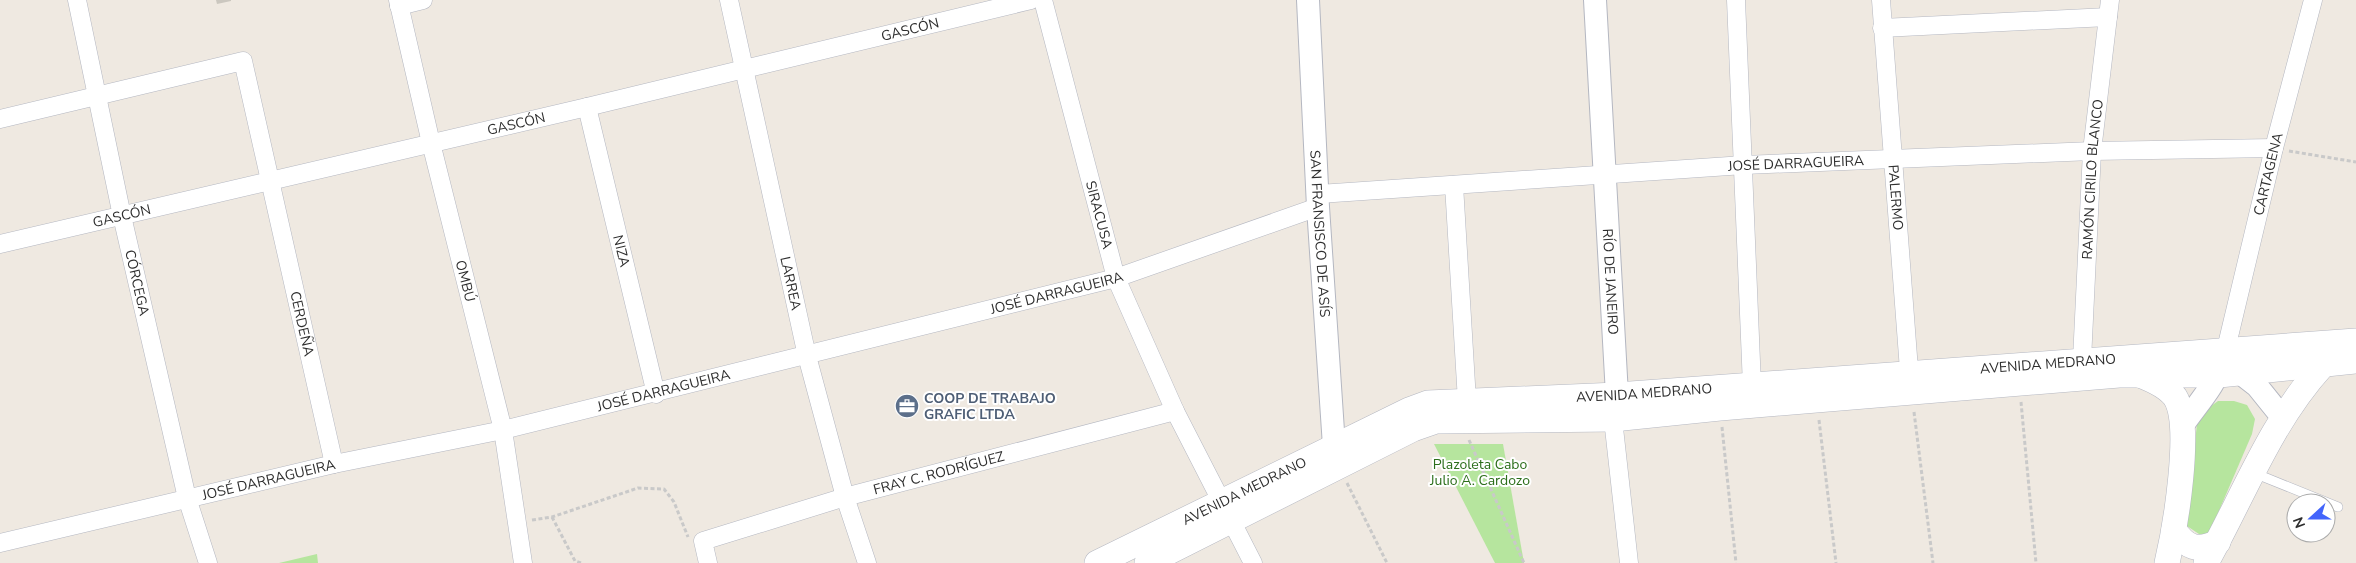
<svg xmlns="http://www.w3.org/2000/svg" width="2356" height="563" font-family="'Nunito Sans',sans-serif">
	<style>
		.green { fill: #b6e59e }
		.building { fill: #cbc7bf }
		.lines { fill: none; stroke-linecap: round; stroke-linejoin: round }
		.service-casing { stroke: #b4b7c1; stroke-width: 10 }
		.minor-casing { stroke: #b4b7c1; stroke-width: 19 }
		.tertiary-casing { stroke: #b4b7c1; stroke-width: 24 }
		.secondary-casing { stroke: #b4b7c1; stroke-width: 26 }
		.path { stroke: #c9c9c9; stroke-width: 3; stroke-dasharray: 4 2.5; stroke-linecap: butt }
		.service { stroke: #fff; stroke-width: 9 }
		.minor { stroke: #fff; stroke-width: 18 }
		.tertiary { stroke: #fff; stroke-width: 22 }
		.secondary { stroke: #fff; stroke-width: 25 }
		.labels { text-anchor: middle; stroke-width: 4; stroke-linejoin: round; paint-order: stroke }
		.street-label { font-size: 14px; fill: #2e2e2e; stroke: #fff }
		.service-label { font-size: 14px; font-weight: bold; fill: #4e5e75; stroke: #fff; text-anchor: start }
		.park-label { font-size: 14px; fill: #2c6e1b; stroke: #fff }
	</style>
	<rect width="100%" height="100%" fill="#efe9e1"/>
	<g class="green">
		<polygon points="2218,401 2234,401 2247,405 2255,419 2252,434 2209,534 2202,536 2187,526 2197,423 2207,409"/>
		<polygon points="1434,444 1503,444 1524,563 1495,563"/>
		<polygon points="317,554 318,563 279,563"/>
	</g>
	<polygon class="building" points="216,0 231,0 231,1 217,4"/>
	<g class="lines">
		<g class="service-casing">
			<polyline id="service" points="2254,473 2338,507"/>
		</g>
		<g class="minor-casing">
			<g id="minor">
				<path id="s1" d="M77 0 122 216 187 498 208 563"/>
				<path id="s2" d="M398 0 431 143 503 430 523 563"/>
				<path id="s3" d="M729 0 807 356 845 497 867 563"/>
				<path id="s4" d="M1043 0 1116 278 1175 411 1253 563"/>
				<polyline points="1736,0 1752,386"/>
				<path id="s5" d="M1881 0 1910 383"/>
				<polyline points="399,6 423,0"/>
				<polyline points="1882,28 2108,17"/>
				<path id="s6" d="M587 107 656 394"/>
				<path id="s7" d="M0 119 243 61 334 464"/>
				<polyline points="1454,185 1467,401"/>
				<path id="s8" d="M1319 194 1744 165 2092 151 2274 148"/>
				<path id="s9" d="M0 244 587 107 1031 0"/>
				<path id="s10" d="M2226 349 2274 148 2313 0"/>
				<path id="s11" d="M2082 360 2092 151 2110 0"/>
				<polyline points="1613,419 1629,563"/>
				<path id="s12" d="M0 543 334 464 503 430 1116 278 1318 207"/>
				<path id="s13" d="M708 563 703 541 845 497 1175 411"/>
			</g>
		</g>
		<g class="tertiary-casing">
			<g id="tertiary">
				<path id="s14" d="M1308 0 1318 207 1334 446 1338 463"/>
				<path id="s15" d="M1595 0 1617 395 1614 413"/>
				<polyline points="2233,362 2239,372 2257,386 2282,417"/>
				<path d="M2183 425C2198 403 2216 385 2223 360"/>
			</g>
		</g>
		<g class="secondary-casing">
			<g id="secondary">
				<path d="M2140 375C2153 380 2167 386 2175 397 2193 425 2175 529 2167 563"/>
				<path d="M2174 530C2187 548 2197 552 2218 542"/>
				<path id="s16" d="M1097 563 1409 410 1428 403 1617 395 2356 341"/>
				<polyline points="1147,563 1413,429 1436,421 1613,419 1720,408 2119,375 2219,375 2356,361"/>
				<path d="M2206 563C2243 497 2270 423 2322 366"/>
			</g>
		</g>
		<g class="path">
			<polyline points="2289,151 2356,162"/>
			<polyline points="2021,402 2036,563"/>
			<polyline points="1914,412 1933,563"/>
			<polyline points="1819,420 1836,563"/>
			<polyline points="1722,427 1736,563"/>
			<polyline points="1469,440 1524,563"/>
			<polyline points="1347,483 1387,563"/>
			<polyline points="552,517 575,561 581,563"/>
			<polyline points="532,520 552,517 638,488 664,489 674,502 688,537"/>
		</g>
		<use href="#service" class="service"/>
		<use href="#minor" class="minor"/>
		<use href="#tertiary" class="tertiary"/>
		<use href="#secondary" class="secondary"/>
	</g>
	<defs>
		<g id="office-disc" transform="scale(1.25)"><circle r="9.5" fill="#5c6f8a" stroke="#fff"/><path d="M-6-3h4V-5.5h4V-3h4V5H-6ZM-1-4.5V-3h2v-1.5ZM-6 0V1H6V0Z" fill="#fff"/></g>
	</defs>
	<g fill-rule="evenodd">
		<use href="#office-disc" x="907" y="406"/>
	</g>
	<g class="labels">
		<g class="street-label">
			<text dy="5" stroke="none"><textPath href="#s9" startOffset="935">GASCÓN</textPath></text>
			<text dy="5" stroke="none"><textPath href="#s9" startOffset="530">GASCÓN</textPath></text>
			<text dy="5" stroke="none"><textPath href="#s8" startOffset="478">JOSÉ DARRAGUEIRA</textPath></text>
			<text dy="5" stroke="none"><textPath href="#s10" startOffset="180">CARTAGENA</textPath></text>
			<text dy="5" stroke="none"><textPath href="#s11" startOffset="181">RAMÓN CIRILO BLANCO</textPath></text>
			<text dy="5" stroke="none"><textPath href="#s5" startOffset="198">PALERMO</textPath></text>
			<text dy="5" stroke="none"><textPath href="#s4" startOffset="222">SIRACUSA</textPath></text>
			<text dy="5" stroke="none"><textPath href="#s9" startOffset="125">GASCÓN</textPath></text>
			<text dy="5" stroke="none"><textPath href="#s14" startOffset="234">SAN FRANSISCO DE ASÍS</textPath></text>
			<text dy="5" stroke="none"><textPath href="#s6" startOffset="148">NIZA</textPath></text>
			<text dy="5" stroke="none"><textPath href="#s2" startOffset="289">OMBÚ</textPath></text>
			<text dy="5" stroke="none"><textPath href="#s15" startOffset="282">RÍO DE JANEIRO</textPath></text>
			<text dy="5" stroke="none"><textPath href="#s1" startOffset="289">CÓRCEGA</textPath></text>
			<text dy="5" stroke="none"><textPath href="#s3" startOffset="290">LARREA</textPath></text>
			<text dy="5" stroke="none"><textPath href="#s12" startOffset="1086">JOSÉ DARRAGUEIRA</textPath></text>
			<text dy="5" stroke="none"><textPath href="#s7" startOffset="519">CERDEÑA</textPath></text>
			<text dy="5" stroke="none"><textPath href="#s16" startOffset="989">AVENIDA MEDRANO</textPath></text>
			<text dy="5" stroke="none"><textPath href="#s12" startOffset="681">JOSÉ DARRAGUEIRA</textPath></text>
			<text dy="5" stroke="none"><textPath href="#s16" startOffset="584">AVENIDA MEDRANO</textPath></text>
			<text dy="5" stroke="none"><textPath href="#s13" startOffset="268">FRAY C. RODRÍGUEZ</textPath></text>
			<text dy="5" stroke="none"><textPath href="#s12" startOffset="276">JOSÉ DARRAGUEIRA</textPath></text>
			<text dy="5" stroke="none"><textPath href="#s16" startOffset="164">AVENIDA MEDRANO</textPath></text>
		</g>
		<g class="service-label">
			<text x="924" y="403">COOP DE TRABAJO<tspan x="924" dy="16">GRAFIC LTDA</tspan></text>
		</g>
		<g class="park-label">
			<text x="1480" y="469">Plazoleta Cabo<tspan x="1480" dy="16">Julio A. Cardozo</tspan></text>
		</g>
	</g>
	<g transform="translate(2311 518) rotate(249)"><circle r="24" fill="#ffffff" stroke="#ababab"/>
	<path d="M0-4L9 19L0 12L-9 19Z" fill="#4264fb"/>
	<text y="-8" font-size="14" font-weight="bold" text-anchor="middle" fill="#2e2e2e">N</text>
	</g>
</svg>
